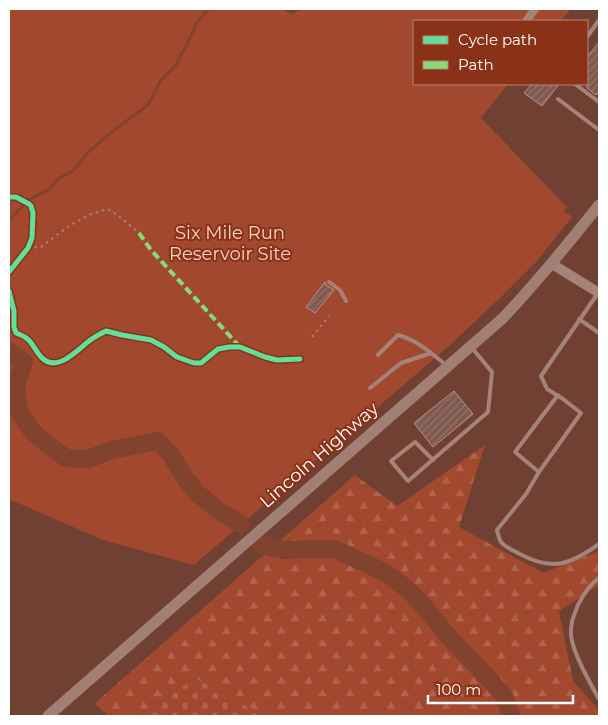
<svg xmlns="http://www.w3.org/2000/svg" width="608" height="725" font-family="Montserrat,sans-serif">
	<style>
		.forest { fill: url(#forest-firs) }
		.cemetery { fill: url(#cemetery-stones) }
		.park { fill: #a2482e }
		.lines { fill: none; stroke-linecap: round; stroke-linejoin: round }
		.stream { stroke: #81432e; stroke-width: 3 }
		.river { stroke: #81432e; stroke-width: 18 }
		.building { fill: url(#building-hatch); stroke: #b3958d }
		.path { stroke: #a58379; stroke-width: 2; stroke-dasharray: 2.5 4; stroke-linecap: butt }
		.service { stroke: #a58379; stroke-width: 4 }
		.minor { stroke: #a58379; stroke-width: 8 }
		.tertiary { stroke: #a58379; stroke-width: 10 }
		.secondary { stroke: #a17f75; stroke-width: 11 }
		.quiet { stroke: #86db77; stroke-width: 4; stroke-dasharray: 8 4; stroke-linecap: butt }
		.cycleway-casing { stroke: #8a3218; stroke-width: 8 }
		.cycleway { stroke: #60e19b; stroke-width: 5 }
		.labels { text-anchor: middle; stroke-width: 4; stroke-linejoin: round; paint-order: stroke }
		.park-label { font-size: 18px; fill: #fad2c7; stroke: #8a3218 }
		.street-label { font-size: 18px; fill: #fff; stroke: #8a3218 }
	</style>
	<defs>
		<pattern id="forest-firs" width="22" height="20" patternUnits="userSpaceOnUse" patternTransform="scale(1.25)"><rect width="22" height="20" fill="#a2482e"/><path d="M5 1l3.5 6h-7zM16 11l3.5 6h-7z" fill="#b0634d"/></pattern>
		<pattern id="cemetery-stones" width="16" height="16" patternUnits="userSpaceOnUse" patternTransform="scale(1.25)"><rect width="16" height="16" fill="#a2482e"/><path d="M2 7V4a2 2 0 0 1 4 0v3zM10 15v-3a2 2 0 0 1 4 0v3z" fill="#b0634d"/></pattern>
		<pattern id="building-hatch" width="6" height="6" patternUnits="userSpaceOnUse" patternTransform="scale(1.25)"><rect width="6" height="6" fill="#80594e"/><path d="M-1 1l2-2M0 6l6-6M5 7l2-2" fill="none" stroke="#937269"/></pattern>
	</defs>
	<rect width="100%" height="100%" fill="#704032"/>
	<polygon class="forest" points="485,445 459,527 543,573 599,551 599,585 559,611 573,681 599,710 599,716 258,716 253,710 195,678 139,716 110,716 94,704 355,475 397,506"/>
	<polygon class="cemetery" points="195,678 253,710 258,716 139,716"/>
	<polygon class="park" points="9,9 283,9 291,14 302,9 571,9 560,21 414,21 414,84 508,84 481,118 567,207 564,211 572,217 536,262 500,298 450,345 194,565 103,540 9,499"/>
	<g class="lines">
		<polyline class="stream" points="9,221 28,200 48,190 58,179 74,170 87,153 113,131 148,105 161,80 176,65 187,44 197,22 209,9"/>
		<g class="river">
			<polyline points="9,351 24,362 16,384 19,412 32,431 46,443 66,458 88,459 112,450 158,441 171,455 185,478 196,492 218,510 241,524"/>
			<polyline points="260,544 282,550 335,549 386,573 407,589 422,604 448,636 491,681 504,696 511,716"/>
		</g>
	</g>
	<g class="building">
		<polygon points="599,42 599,92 596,95 587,88 587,57"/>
		<polygon points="532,84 559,84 542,106 524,93"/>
		<polygon points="325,282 326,285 334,290 315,313 306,307"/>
		<polygon points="454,391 473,414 433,447 414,423"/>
	</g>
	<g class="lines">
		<g class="path">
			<polyline points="28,248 41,247 69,226 91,214 108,209 120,217 139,233"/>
			<polyline points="312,337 329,316"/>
		</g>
		<g class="service">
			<polyline points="587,37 599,20"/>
			<polyline points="575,84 599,102"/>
			<polyline points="558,99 599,130"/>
			<polyline points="329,282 340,290 346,301"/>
			<path d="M598 293 541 376 547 389 563 399 581 413 539 472 526 494 497 530C498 534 499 539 501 542 505 547 514 551 520 554 553 572 571 564 599 544"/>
			<polyline points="579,319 599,333"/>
			<path d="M378 355 398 335C417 340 431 353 446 365"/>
			<polyline points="370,388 401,363 431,353"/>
			<polyline points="433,460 415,442 391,461 408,481 488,412 492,372 472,348"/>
			<polyline points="539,472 515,452 558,395"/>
			<path d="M599 578C589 585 583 595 578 605 574 615 570 624 571 635 572 650 591 685 599 699"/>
		</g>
		<polyline class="minor" points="526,21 535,9"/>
		<polyline class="tertiary" points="552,264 599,293"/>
		<path class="secondary" d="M48 716 503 318C537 282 568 244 599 205"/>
		<polyline class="quiet" points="139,233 151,250 240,347"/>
		<g class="cycleway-casing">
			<g id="cycleway">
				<polyline points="9,197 16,197 29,204 31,206 33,213 32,238 28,248 9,272"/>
				<path d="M9 291 14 311V327L16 333C33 339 31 345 41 357 57 374 77 350 89 341 94 337 100 334 106 331L122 335 151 340 164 347 177 357 194 363H201L218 349 229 347H240L265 357 277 360 300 359"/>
			</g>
		</g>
		<use href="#cycleway" class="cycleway"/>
	</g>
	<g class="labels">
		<g class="park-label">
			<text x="230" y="239">Six Mile Run<tspan x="230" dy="21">Reservoir Site</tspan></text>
		</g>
		<g class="street-label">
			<text transform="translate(319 455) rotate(-41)" y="6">Lincoln Highway</text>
		</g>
	</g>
	<rect width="608" height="725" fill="none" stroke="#ffffff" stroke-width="20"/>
	<rect x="413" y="20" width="175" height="65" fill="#8a3218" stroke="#b98474"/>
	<rect x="423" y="36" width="25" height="8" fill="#60e19b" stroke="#b98474"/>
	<text x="458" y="45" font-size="15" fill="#ffffff">Cycle path</text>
	<rect x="423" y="61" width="25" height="8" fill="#86db77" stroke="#b98474"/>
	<text x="458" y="70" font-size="15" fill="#ffffff">Path</text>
	<path d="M428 695v8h145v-8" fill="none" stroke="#ffffff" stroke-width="2.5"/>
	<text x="436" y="695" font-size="15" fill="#ffffff" stroke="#8a3218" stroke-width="4" paint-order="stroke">100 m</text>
</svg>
